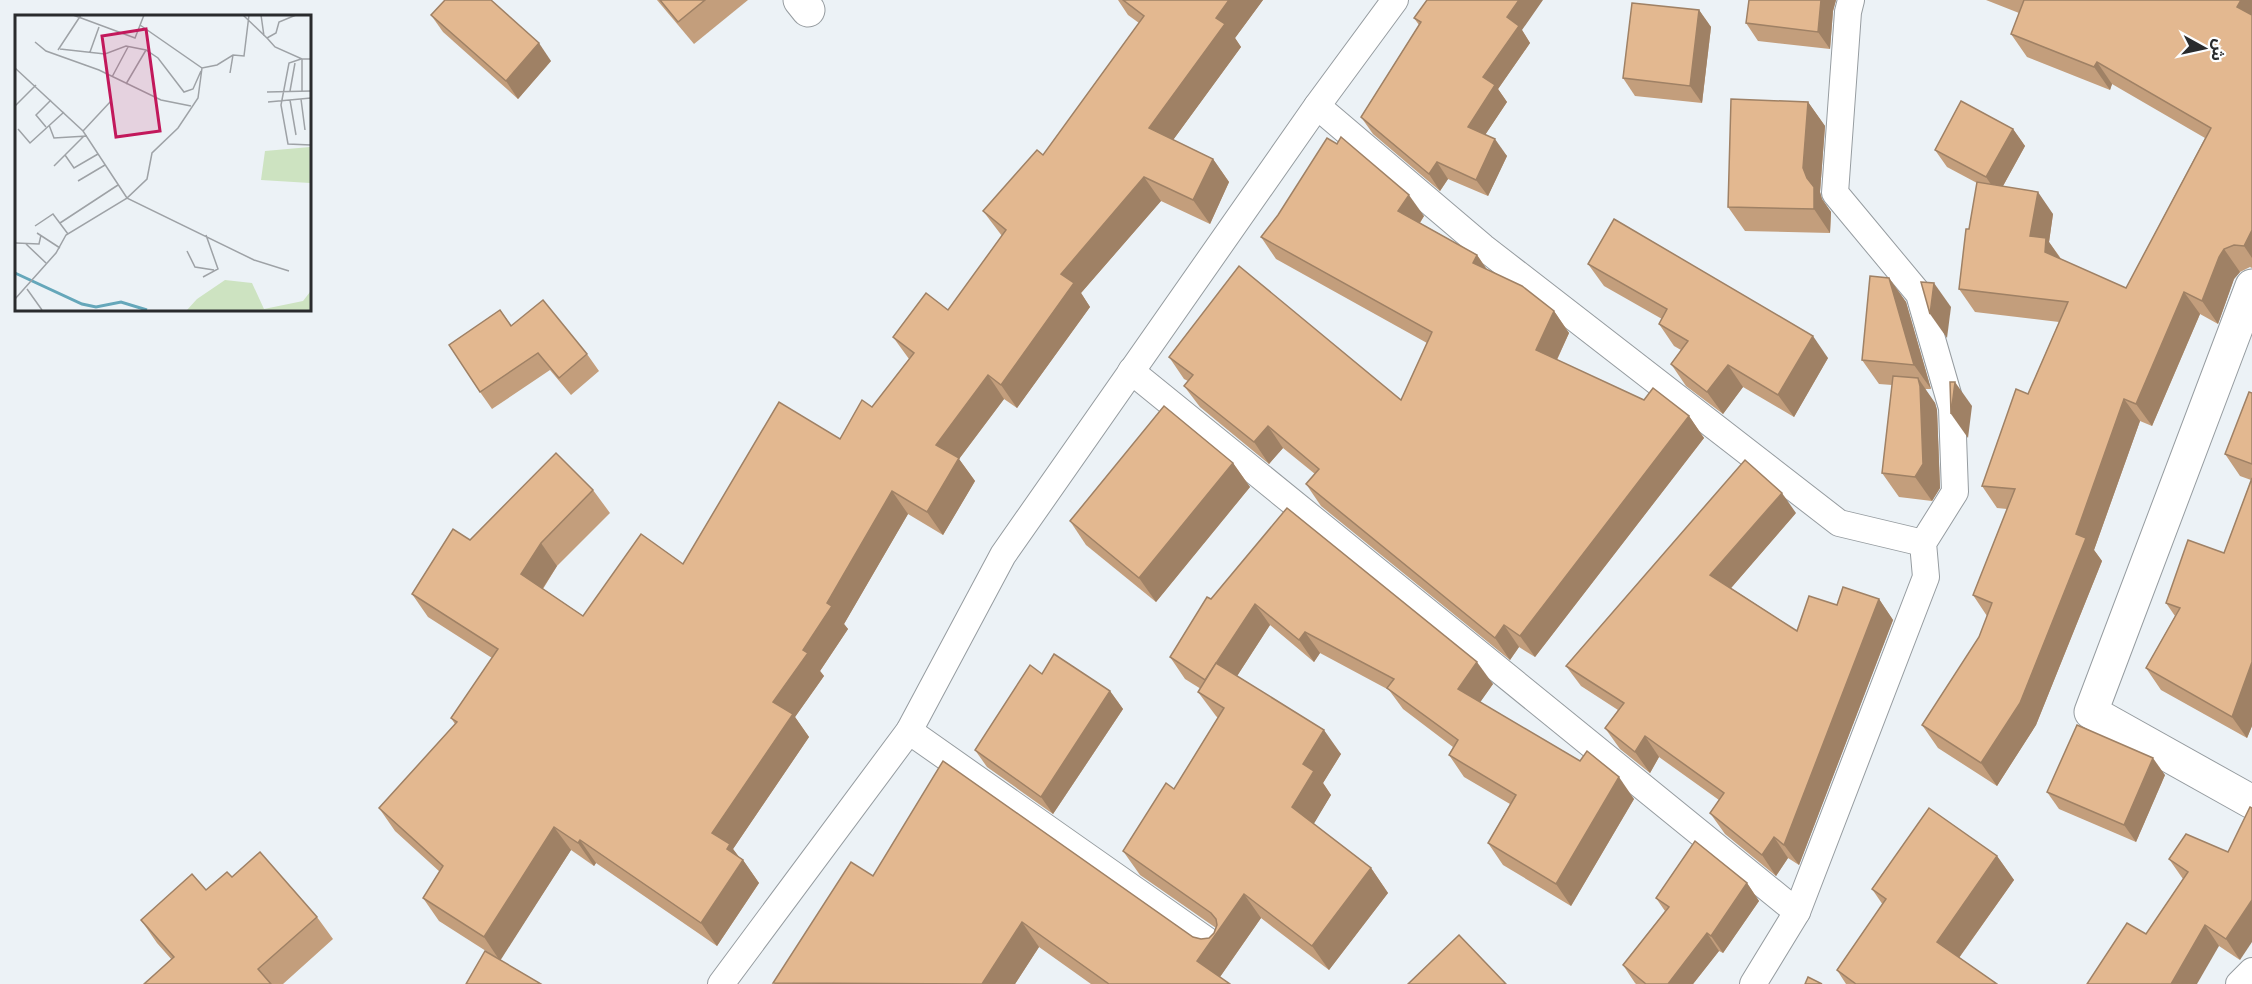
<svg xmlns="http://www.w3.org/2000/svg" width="2252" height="984" font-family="Commissioner,'Noto Sans Arabic',sans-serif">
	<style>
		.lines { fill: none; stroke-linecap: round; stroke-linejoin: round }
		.lane-casing { stroke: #969ca0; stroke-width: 28 }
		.street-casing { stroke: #969ca0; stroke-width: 35 }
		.lane { stroke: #fff; stroke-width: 26 }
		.street { stroke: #fff; stroke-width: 33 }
		.wall { fill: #c39e7c }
		.shaded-wall { fill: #9f8165 }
		.building { fill: #e3b890; stroke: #9f8165; stroke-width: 1.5 }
		.inset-river { fill: none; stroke: #65a7ba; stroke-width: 3 }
		.inset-road { fill: none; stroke: #9ea2a6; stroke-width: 1.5 }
		.view { fill: #c2185b; fill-opacity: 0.15; stroke: #c2185b; stroke-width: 3 }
		.inset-edge { fill: none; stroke: #292b2d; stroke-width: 3 }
	</style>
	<rect width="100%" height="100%" fill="#ecf2f6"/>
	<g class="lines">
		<g class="lane-casing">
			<g id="lane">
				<polyline points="1317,106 1483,247 1839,523 1923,543"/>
				<polyline points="1131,371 1797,912"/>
				<polyline points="909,731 1219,949"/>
				<polyline points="721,984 909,731 1003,555 1317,106 1395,0"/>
				<polyline points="1753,984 1797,912 1926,577 1923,543 1955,492 1952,408 1919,294 1835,193 1848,12 1851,0"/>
				<polyline points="2239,984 2252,971"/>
			</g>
		</g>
		<g class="street-casing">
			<g id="street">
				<polyline points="800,0 808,10"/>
				<polyline points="2252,286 2091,712 2252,802"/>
			</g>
		</g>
		<use href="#lane" class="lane"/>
		<use href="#street" class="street"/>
	</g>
	<g class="wall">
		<polygon points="657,0 748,0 694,44"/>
		<polygon points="1118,0 1263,0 1235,38 1241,47 1173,140 1213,159 1229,182 1210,224 1161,201 1081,293 1090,307 1017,408 1004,399 959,459 975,481 943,535 908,514 844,624 848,629 820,671 824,676 795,717 809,737 733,849 739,857 743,860 759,883 717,946 596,863 594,866 571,850 500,960 439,921 423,898 440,872 395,831 379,808 455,724 451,718 492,658 428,617 412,594 470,540 593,490 610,513 557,566 543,589 583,616 683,564 840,439 872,407 909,359 893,337 948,310 1002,236 983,211 1043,155 1139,23 1128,15"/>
		<polygon points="1749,0 1836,0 1833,11 1830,49 1758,41 1746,23"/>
		<polygon points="1986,0 2252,0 2252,268 2250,267 2240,272 2234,279 2218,324 2200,314 2152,426 2140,421 2094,550 2102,561 2036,725 1997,786 1938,748 1922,725 1979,637 1987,616 1973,595 2007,509 1997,508 1982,486 2028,394 2059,322 1975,312 1959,289 1977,183 1947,167 1935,150 2013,129 2025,146 2003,186 2053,214 2049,242 2062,260 2126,288 2205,138 2112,84 2110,90 2027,57 2011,34 2019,13"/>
		<polygon points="1699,10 1711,27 1702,103 1635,96 1623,78"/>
		<polygon points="431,15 551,61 518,99 443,32"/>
		<polygon points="1414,18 1522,30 1530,43 1498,89 1507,102 1485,135 1507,156 1488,196 1448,179 1440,191 1373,134 1361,117 1419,25"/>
		<polygon points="1808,102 1825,126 1820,192 1822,199 1831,212 1830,233 1745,231 1728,207"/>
		<polygon points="1424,216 1420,223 1477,255 1488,271 1554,311 1569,333 1557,360 1644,400 1689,416 1704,438 1535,657 1519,647 1510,660 1321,506 1306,484 1315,474 1283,448 1269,464 1200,407 1184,386 1188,381 1184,379 1169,357 1401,400 1427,343 1276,259 1261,237"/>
		<polygon points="1588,264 1828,358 1794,417 1743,387 1723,414 1686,386 1671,364 1681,350 1674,346 1659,324 1662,319 1604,286"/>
		<polygon points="1889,278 1906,302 1931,389 1925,389 1935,403 1937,410 1940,488 1932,501 1899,497 1882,473 1892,385 1879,384 1862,360"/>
		<polygon points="500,310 512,326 587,354 599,371 571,395 550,370 492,409 480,392"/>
		<polygon points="2252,393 2252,726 2247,738 2161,690 2146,668 2175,616 2166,603 2224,553 2251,480 2240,476 2225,454"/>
		<polygon points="1233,463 1250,487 1156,602 1086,545 1070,521"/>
		<polygon points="1287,508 1493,684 1480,702 1634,799 1571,906 1503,865 1488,843 1510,804 1464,777 1449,755 1453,747 1403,709 1389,690 1320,653 1314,662 1270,625 1237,676 1341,754 1323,783 1331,795 1313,824 1371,868 1388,893 1329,970 1261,918 1220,977 1230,984 1091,984 1039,947 1015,984 774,984 873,876 1193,937 1201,939 1209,938 1214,933 1216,928 1140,875 1123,851 1174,789 1218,718 1216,716 1198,692 1201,689 1185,679 1170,657 1211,599"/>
		<polygon points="1796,513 1731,588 1797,631 1837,605 1879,599 1893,620 1799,865 1788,858 1776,876 1725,834 1710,813 1719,800 1659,757 1650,773 1620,749 1605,728 1618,710 1581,686 1566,666"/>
		<polygon points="1110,691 1123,709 1053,814 987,767 975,750"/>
		<polygon points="2165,775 2136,842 2059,809 2047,792"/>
		<polygon points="2186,834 2240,960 2219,946 2146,934 2183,879 2169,859"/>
		<polygon points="1997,856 2014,880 1959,958 1997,984 1846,984 1837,970 1883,905 1872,889"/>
		<polygon points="232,877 317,917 333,939 283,984 144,984 172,960 157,943 141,920"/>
		<polygon points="1747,883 1759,901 1723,953 1719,951 1693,984 1636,984 1635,983 1623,965 1665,911 1656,898"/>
	</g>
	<g class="shaded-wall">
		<polygon points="1229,0 1263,0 1235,38 1241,47 1165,151 1149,128 1216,18"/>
		<polygon points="1519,0 1543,0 1522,30 1530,43 1498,89 1507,102 1479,144 1468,127 1483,77 1507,17"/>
		<polygon points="1821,0 1836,0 1833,11 1830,49 1818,32"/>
		<polygon points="2241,0 2252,0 2252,28 2237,7"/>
		<polygon points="1699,10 1711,27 1702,103 1690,86"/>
		<polygon points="539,43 551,61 518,99 506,81"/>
		<polygon points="2097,62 2112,84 2110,90 2094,67"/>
		<polygon points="1808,102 1825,126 1820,192 1822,199 1831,212 1830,233 1814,209 1803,168"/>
		<polygon points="2013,129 2025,146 1998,195 1986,177"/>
		<polygon points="1495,139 1507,156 1488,196 1476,180"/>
		<polygon points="1213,159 1229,182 1210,224 1193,200"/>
		<polygon points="1437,162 1448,179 1440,191 1429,174"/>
		<polygon points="1144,177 1161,201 1081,293 1090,307 1017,408 1001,385 1061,274"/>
		<polygon points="2038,192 2053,214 2049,242 2062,261 2046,259 2030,236"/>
		<polygon points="1409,195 1424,216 1413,233 1398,211"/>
		<polygon points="2252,230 2252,258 2244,246"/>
		<polygon points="2224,249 2240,272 2234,279 2218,324 2202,301 2219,257"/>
		<polygon points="1477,255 1492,277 1473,263"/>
		<polygon points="1889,278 1906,302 1931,389 1914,365"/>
		<polygon points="1934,283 1951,307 1947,338 1930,314"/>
		<polygon points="2184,292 2200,314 2152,426 2136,404"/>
		<polygon points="1554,311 1569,333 1551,372 1536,350"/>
		<polygon points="1813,336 1828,358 1794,417 1778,395"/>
		<polygon points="1728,365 1743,387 1723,414 1707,392"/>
		<polygon points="988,375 1004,399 959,459 975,481 943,535 927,512 936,445"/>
		<polygon points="1918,378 1935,403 1937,410 1940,488 1932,501 1915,477"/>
		<polygon points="1955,382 1972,406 1968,438 1951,414"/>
		<polygon points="2124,399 2140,421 2094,550 2102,561 2036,725 1997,786 1981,763 2076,534"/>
		<polygon points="1689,416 1704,438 1535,657 1520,636"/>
		<polygon points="1268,426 1283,448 1269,464 1254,442"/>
		<polygon points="1233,463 1250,487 1156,602 1139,578"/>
		<polygon points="892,491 908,514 844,624 848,629 820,671 824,676 795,717 809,737 733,849 742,861 743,860 759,883 717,946 701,923 712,833 773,702 803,650 827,603"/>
		<polygon points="1782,493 1796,513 1725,595 1710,575"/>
		<polygon points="541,543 557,566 537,597 521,574"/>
		<polygon points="1879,599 1893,620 1799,865 1784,845"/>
		<polygon points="1255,604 1270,625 1221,701 1205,680"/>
		<polygon points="1504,625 1519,647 1510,660 1495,638"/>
		<polygon points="1305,632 1320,653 1314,662 1299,640"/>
		<polygon points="1477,662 1493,684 1474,711 1458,689"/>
		<polygon points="2252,662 2252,726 2247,738 2232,717"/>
		<polygon points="1110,691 1123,709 1053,814 1041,797"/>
		<polygon points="1324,730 1341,754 1323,783 1331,795 1309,832 1292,807 1303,764"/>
		<polygon points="1645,736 1659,757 1650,773 1635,752"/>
		<polygon points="2153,758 2165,775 2136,842 2124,825"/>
		<polygon points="1619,777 1634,799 1571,906 1556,884"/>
		<polygon points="554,827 571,850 500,961 484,937"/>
		<polygon points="1774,837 1788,858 1776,876 1762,855"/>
		<polygon points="580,840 596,863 594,866 578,843"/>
		<polygon points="1997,856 2014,880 1953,966 1937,942"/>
		<polygon points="1371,868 1388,893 1329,970 1312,946"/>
		<polygon points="1747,883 1759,901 1723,953 1711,936"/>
		<polygon points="1244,894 1261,918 1215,984 1197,961"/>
		<polygon points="2252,900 2252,942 2240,960 2226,939"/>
		<polygon points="1022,922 1039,947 1015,984 982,984"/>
		<polygon points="2205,925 2219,946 2197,984 2171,984"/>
		<polygon points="1707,933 1719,951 1693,984 1668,984"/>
	</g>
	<g class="building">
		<polygon points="445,0 491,0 539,43 506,81 431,15"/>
		<polygon points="660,0 705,0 678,22"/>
		<polygon points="1123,0 1229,0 1216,18 1225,24 1149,128 1213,159 1193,200 1144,177 1061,274 1074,283 1001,385 988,375 936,445 959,458 927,512 892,491 827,603 832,606 803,650 808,653 773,702 793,714 712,833 730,844 727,849 743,860 701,923 580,840 578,843 554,827 484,937 423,898 443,866 379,808 457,722 451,718 498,649 412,594 453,529 470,540 556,453 593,490 541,543 521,574 583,616 641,534 683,564 779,402 840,439 862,400 872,407 914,353 893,337 926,293 948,310 1006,230 983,211 1037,150 1043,155 1144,16"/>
		<polygon points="1427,0 1519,0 1507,17 1519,26 1483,77 1495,85 1468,127 1495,139 1476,180 1437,162 1429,174 1361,117 1421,22 1414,18"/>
		<polygon points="1749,0 1821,0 1818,32 1746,23"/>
		<polygon points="2024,0 2241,0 2237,7 2252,15 2252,230 2244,246 2234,245 2224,249 2219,257 2202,301 2184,292 2136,404 2124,399 2076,534 2086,538 2020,703 1981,763 1922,725 1979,637 1992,603 1973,595 2015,489 1982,486 2016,389 2028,394 2068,302 1959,289 1966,229 1969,229 1977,182 2038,192 2030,236 2046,238 2045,252 2126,288 2211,128 2097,62 2094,67 2011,34"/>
		<polygon points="1632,3 1699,10 1690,86 1623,78"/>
		<polygon points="1731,99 1808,102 1803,168 1807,178 1814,187 1814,209 1728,207"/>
		<polygon points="1961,101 2013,129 1986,177 1935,150"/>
		<polygon points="1341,137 1409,195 1398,211 1477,255 1473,263 1522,286 1554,311 1536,350 1644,400 1653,388 1689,416 1520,636 1504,625 1495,638 1306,484 1319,469 1268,426 1254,442 1184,386 1193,375 1169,357 1239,266 1401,400 1432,332 1261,237 1278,215 1327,138 1337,144"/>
		<polygon points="1614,219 1813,336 1778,395 1728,365 1707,392 1671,364 1688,341 1659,324 1667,309 1588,264"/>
		<polygon points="1870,276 1889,278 1914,365 1862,360"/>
		<polygon points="1921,282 1934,283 1930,314"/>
		<polygon points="543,300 587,354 559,378 538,353 480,392 449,345 500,310 511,326"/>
		<polygon points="1893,376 1918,378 1920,386 1923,464 1915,477 1882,473"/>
		<polygon points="1950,382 1955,382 1951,414"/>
		<polygon points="2249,392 2252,393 2252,464 2225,454"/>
		<polygon points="1164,406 1233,463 1139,578 1070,521"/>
		<polygon points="1745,460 1782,493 1710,575 1797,631 1809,596 1837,605 1843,587 1879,599 1784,845 1774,837 1762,855 1710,813 1724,793 1645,736 1635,752 1605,728 1624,703 1566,666"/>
		<polygon points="2252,478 2252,662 2232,717 2146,668 2180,608 2166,603 2188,540 2224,553"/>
		<polygon points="1287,508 1477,662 1458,689 1580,761 1587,751 1619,777 1556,884 1488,843 1516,795 1449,755 1458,740 1387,688 1394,679 1305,632 1299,640 1255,604 1205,680 1170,657 1207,597 1211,599"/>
		<polygon points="1054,654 1110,691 1041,797 975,750 1030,665 1042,674"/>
		<polygon points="1216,663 1324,730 1303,764 1314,771 1292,807 1371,868 1312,946 1244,894 1197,961 1230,984 1109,984 1022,922 982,984 773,983 851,862 873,876 943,761 1193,937 1201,939 1209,938 1214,933 1217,925 1216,919 1211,913 1123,851 1166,783 1174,789 1224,708 1198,692"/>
		<polygon points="2077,725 2153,758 2124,825 2047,792"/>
		<polygon points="2250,807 2252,808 2252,900 2226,939 2205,925 2171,984 2087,984 2127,923 2146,934 2188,872 2169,859 2186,834 2228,852"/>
		<polygon points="1929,808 1997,856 1937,942 1997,984 1856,984 1837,970 1886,899 1872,889"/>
		<polygon points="1695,841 1747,883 1711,936 1707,933 1668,984 1646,984 1623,965 1669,907 1656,898"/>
		<polygon points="260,852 317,917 258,969 271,984 144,984 174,957 141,920 192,874 206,890 227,872 232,877"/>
		<polygon points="1459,935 1506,984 1408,984"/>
		<polygon points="485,951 541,984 466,984"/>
		<polygon points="1808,977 1822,984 1805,984"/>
	</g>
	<g transform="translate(15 15)">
		<rect width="296" height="296" fill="#ecf2f6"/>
		<path d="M295 132V168L246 165 250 136ZM210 265 237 268 249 294 288 286 295 277V295H172L182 284Z" fill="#cde3c1"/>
		<path class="inset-river" d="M0 258 67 289 81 292 106 287 132 295"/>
		<path class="inset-road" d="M58 0 120 23 129 0M228 0 252 23 261 18 264 7 281 0M246 0 249 21M125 10 187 53 202 50 218 40 229 41 234 0M252 23 260 32 287 44H296M20 27 31 36 84 55 146 85 176 91M45 34 90 39 111 31 131 35 143 43 169 77 178 74 186 56M43 35 66 0M75 37 84 12M286 44 274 48 266 90 273 129 296 130M287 44V76M0 53 68 116 112 183 132 164 137 138 163 113 183 83 187 53M215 58 218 40M97 62 113 32M111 69 131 35M275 76 280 48M252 77 296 76M286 84 290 115M275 85 281 120M253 87 296 83M0 91 21 70M34 110 39 123 72 121M31 112 21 100 36 85M3 114 15 128 49 97M68 116 96 86M50 140 59 153 83 139M39 151 69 121M63 166 90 150M45 208 103 170M20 211 38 199 53 219M22 218 45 233M1 228 24 229 26 220M11 229 31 248M172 236 180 252 199 255M188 262 203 254 191 220M12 274 27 295M0 284 41 238 51 220 112 183 239 245 274 256"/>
		<path class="view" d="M131 14 145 116 101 122 87 21Z"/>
		<rect width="296" height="296" class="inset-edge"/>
	</g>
	<g transform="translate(2204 48) rotate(98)" stroke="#fdfeff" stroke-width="4.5" paint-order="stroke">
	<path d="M0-4.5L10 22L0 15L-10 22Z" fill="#292b2d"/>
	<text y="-9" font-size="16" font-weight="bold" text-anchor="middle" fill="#292b2d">ش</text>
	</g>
</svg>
